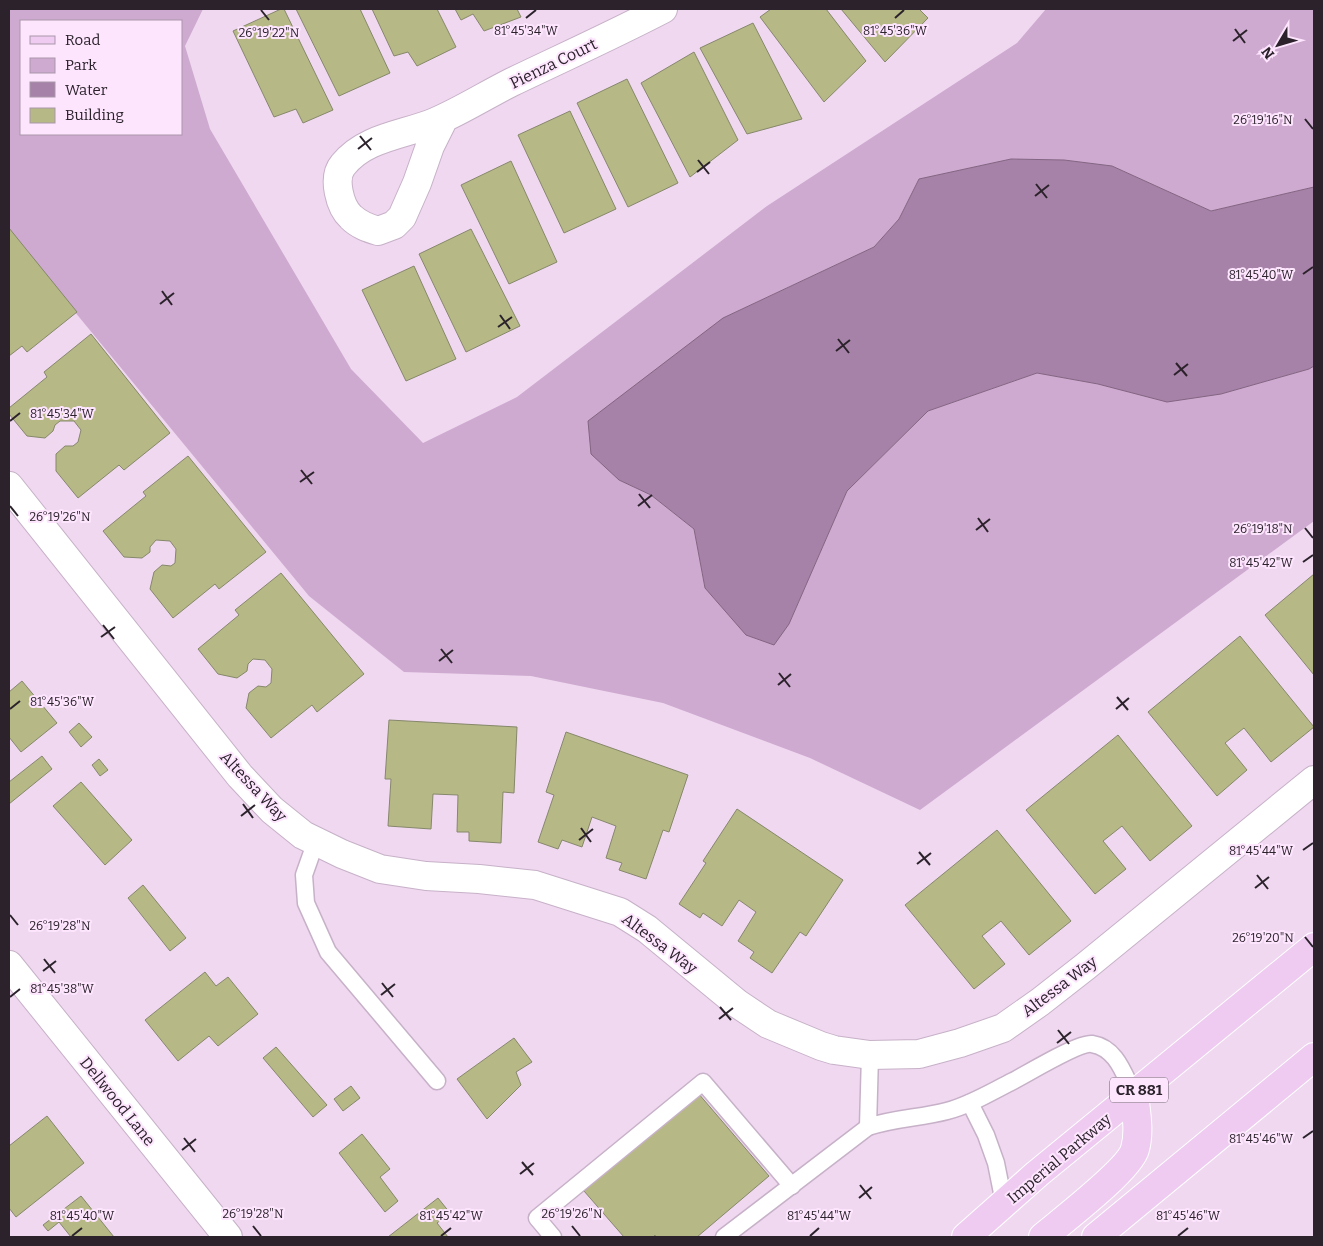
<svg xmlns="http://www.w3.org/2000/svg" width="1323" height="1246" font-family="Bitter,serif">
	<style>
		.green { fill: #cea9d0; fill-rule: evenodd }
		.water { fill: #a782a8; stroke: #826582 }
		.building { fill: #b6b985; stroke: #86876b }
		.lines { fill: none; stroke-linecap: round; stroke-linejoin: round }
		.lane-casing { stroke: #c7b1c8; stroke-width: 19 }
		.street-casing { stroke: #c7b1c8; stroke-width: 30 }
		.primary-casing { stroke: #fff; stroke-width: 30 }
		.lane { stroke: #fff; stroke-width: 16 }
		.street { stroke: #fff; stroke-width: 28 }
		.primary { stroke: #efcbf2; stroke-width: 28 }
		.ticks { fill: none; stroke: #2b222b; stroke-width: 2 }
		.labels { text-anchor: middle; stroke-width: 4; stroke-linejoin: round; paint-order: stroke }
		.shield { fill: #fde5fe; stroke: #6a5c6a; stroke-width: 1 }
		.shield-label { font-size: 15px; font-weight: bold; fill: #2b222b }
		.street-label { font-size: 16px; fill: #2b222b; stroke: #fde5fe }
		.ticks-label { font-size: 12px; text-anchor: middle; fill: #2b222b; stroke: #fde5fe; stroke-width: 4; stroke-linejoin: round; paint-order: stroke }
	</style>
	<rect width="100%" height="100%" fill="#efd8f0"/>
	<path class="green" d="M9 9H203L185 46 210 129 351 369 423 443 517 397 767 206 1017 43 1046 9H1314V187L1211 211 1112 166 1064 160 1011 159 919 179 899 219 874 247 723 318 619 480 651 495 694 529 705 588 789 624 847 491 928 411 1037 373 1098 384 1221 394 1309 369 1314 366V521L920 810 810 758 663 703 531 676 404 672 309 596 9 232ZM21 21H181V134H21Z"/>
	<polygon class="water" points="1011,159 1064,160 1112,166 1211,211 1314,187 1314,366 1309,369 1221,394 1167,402 1098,384 1037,373 928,411 847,491 789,624 774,645 746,635 705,588 694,529 651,495 619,480 591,454 588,421 723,318 874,247 899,219 919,179"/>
	<g class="building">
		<polygon points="281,9 284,9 333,110 303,123 296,109 274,117 233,31"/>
		<polygon points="296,9 360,9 390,73 339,96"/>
		<polygon points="372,9 437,9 456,47 417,66 408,52 394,56"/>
		<polygon points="455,9 517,9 521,17 484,31 473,14 461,20"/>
		<polygon points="771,9 826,9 866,61 824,102 760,17"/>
		<polygon points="841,9 919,9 928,18 885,62"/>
		<polygon points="753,23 802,119 747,134 700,48"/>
		<polygon points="694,52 738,140 690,177 641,83"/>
		<polygon points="627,79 678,183 628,207 577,103"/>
		<polygon points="570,111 616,209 564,233 518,135"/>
		<polygon points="511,161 557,262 509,284 461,185"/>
		<polygon points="9,228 77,312 27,352 22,346 9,356"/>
		<polygon points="471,229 520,326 466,352 419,254"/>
		<polygon points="414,266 456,359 406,381 362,290"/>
		<polygon points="91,334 170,433 124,470 119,465 78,498 56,471 56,454 65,446 73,446 78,442 81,430 74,421 60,421 55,425 53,431 45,438 27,436 9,414 9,408 47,377 44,372"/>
		<polygon points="188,456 266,552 219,589 215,584 173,618 150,589 154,572 162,565 171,566 175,563 176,549 170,541 156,540 150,547 150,552 142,558 124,557 103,531 146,496 143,492"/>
		<polygon points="281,573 364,674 317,712 312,705 271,738 246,708 249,693 258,686 266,687 271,683 272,669 265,660 253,659 248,664 247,671 237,678 218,674 198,649 239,615 235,610"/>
		<polygon points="1314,574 1314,675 1265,615"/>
		<polygon points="1240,636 1314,727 1271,762 1244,728 1225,743 1247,770 1217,796 1148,712"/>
		<polygon points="22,681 57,723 21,752 9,737 9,692"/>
		<polygon points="389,720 517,727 514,793 503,792 501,843 469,841 469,832 457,832 458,795 433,794 431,829 388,826 391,779 385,779"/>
		<polygon points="79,723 92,737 81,747 69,732"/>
		<polygon points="566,732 688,775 669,832 663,830 646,879 619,870 622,863 606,858 616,826 592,817 582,847 562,840 558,849 538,842 554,795 546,792"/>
		<polygon points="1118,735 1192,826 1150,861 1122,826 1103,841 1126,869 1095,894 1026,810"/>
		<polygon points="42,756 52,769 9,804 9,782"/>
		<polygon points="99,759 108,770 100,776 92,765"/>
		<polygon points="81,782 132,840 105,865 53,806"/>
		<polygon points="737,809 843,880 806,936 800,932 772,973 750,958 754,952 738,941 756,912 739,900 722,926 703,913 700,918 679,904 706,863 703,861"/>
		<polygon points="997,830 1071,921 1029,955 1001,921 982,936 1005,964 974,989 905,905"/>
		<polygon points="143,885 186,938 170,951 128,898"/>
		<polygon points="205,972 216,986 228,977 258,1014 218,1046 209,1036 178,1061 145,1020"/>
		<polygon points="514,1038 532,1062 516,1072 521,1085 487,1119 457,1079"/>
		<polygon points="276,1047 327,1105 313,1117 263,1058"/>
		<polygon points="351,1086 360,1098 343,1111 334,1099"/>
		<polygon points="698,1093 769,1176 697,1237 656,1237 655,1235 653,1237 624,1237 584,1191"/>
		<polygon points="47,1116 84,1163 16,1217 9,1208 9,1146"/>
		<polygon points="362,1134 390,1169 380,1177 398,1201 385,1212 339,1153"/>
		<polygon points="81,1196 114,1237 71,1237 59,1222 48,1231 43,1225"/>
		<polygon points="438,1198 450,1213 437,1223 448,1237 388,1237"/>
	</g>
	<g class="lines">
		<g class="lane-casing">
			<g id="lane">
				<polyline points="316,841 304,875 306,903 328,952 437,1081"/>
				<polyline points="970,1103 986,1135 996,1163 1004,1203"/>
				<polyline points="868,1127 870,1055"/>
				<polyline points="553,1237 537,1218 703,1082 792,1186"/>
				<path d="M724 1237 868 1127C894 1118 921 1118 947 1111 970 1105 991 1092 1013 1081 1027 1074 1079 1042 1092 1044 1117 1048 1124 1075 1134 1094"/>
			</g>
		</g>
		<g class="street-casing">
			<g id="street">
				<path d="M444 118 430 146 417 183 402 217 394 225 378 231C368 228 359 225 351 217 340 207 332 178 343 165 365 137 404 135 435 122 461 111 486 95 512 82 562 58 613 35 663 9"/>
				<polyline points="9,486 240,776 272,810 303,835 342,854 380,869 426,876 479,879 535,885 620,912 647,929 738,1004 768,1024 821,1046 834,1050 870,1055 919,1054 960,1043 1003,1028 1040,1002 1086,966 1314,780"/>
				<polyline points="9,965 228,1237"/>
			</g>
		</g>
		<g class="primary-casing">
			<g id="primary">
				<polyline points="966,1237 1037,1174 1314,947"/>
				<path d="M1043 1237C1062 1221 1130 1169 1135 1149 1140 1131 1136 1112 1134 1094"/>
				<polyline points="1096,1237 1314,1057"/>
			</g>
		</g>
		<use href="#lane" class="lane"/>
		<use href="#street" class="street"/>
		<use href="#primary" class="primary"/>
	</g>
	<path class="ticks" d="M261 10 269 20M526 18 536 10M895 18 904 10M1235 29 1245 43M1233 41 1247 30M1305 119 1313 129M360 136 371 150M358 149 372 138M698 160 709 174M697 172 710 162M1036 184 1047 198M1035 196 1049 185M1303 274 1313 267M162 291 172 305M160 304 174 293M500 315 510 329M498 327 512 317M838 339 849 353M836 351 850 340M1176 363 1187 376M1174 375 1188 364M10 421 20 413M301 470 312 484M300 482 314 472M639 494 650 508M10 506 18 516M638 506 652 495M978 518 988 532M1305 528 1313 538M976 530 990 519M1303 562 1313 555M103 625 114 639M101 637 115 627M441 649 452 663M439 661 453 650M779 673 790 687M778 685 791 674M1117 697 1128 710M10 709 20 701M1116 709 1129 698M243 804 253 818M241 816 255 805M581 828 591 842M579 840 593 829M1303 850 1313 843M919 852 930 865M917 864 931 853M1257 875 1268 889M1255 888 1269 877M10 915 18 925M1305 937 1313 947M44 959 55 973M43 971 56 961M382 983 393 997M381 995 395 984M10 997 20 989M720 1007 731 1020M719 1019 733 1008M1058 1030 1069 1044M1057 1043 1071 1032M184 1138 195 1152M1303 1138 1313 1131M182 1150 196 1139M522 1162 533 1175M520 1174 534 1163M860 1185 871 1199M859 1198 872 1187M253 1226 261 1236M572 1226 580 1236M72 1236 82 1228M441 1236 451 1228M810 1236 819 1228M1178 1236 1188 1228"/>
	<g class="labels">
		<rect class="shield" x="1110" y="1077.5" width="58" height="25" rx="4"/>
		<g class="shield-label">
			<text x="1139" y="1095">CR 881</text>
		</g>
		<g class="street-label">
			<text transform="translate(553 63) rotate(-26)" y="6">Pienza Court</text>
			<text transform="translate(254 786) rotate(47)" y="6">Altessa Way</text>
			<text transform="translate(660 943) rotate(37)" y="6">Altessa Way</text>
			<text transform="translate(1059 986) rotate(-37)" y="6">Altessa Way</text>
			<text transform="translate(118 1101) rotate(51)" y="6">Dellwood Lane</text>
			<text transform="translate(1059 1158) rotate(-40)" y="6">Imperial Parkway</text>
		</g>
	</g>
	<g class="ticks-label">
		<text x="526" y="35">81°45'34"W</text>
		<text x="895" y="35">81°45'36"W</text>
		<text x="269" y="37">26°19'22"N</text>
		<text x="1263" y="124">26°19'16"N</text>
		<text x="1261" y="279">81°45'40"W</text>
		<text x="62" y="418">81°45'34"W</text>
		<text x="60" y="521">26°19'26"N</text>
		<text x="1263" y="533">26°19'18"N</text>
		<text x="1261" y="567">81°45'42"W</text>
		<text x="62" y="706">81°45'36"W</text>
		<text x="1261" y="855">81°45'44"W</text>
		<text x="60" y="930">26°19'28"N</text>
		<text x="1263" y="942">26°19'20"N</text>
		<text x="62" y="993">81°45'38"W</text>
		<text x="1261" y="1143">81°45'46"W</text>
		<text x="253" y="1218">26°19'28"N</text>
		<text x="572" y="1218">26°19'26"N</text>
		<text x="82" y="1220">81°45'40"W</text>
		<text x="451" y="1220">81°45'42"W</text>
		<text x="819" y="1220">81°45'44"W</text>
		<text x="1188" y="1220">81°45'46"W</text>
	</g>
	<rect width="1323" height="1246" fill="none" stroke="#2b222b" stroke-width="20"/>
	<rect x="20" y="20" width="162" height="115" fill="#fde5fe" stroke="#a997aa"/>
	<rect x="30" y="36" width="25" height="8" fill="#efcbf2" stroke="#a997aa"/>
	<text x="65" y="45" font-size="15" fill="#2b222b">Road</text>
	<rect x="30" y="58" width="25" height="15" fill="#cea9d0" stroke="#a997aa"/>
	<text x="65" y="70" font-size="15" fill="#2b222b">Park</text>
	<rect x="30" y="82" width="25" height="15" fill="#a782a8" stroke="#a997aa"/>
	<text x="65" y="95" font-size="15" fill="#2b222b">Water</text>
	<rect x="30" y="108" width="25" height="15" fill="#b6b985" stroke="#a997aa"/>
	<text x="65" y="120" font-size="15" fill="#2b222b">Building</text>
	<g transform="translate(1278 45) rotate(232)" stroke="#fde5fe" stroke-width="4" paint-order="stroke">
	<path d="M0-4L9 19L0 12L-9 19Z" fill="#2b222b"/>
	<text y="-8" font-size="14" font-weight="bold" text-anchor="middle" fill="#2b222b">N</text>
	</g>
</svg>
